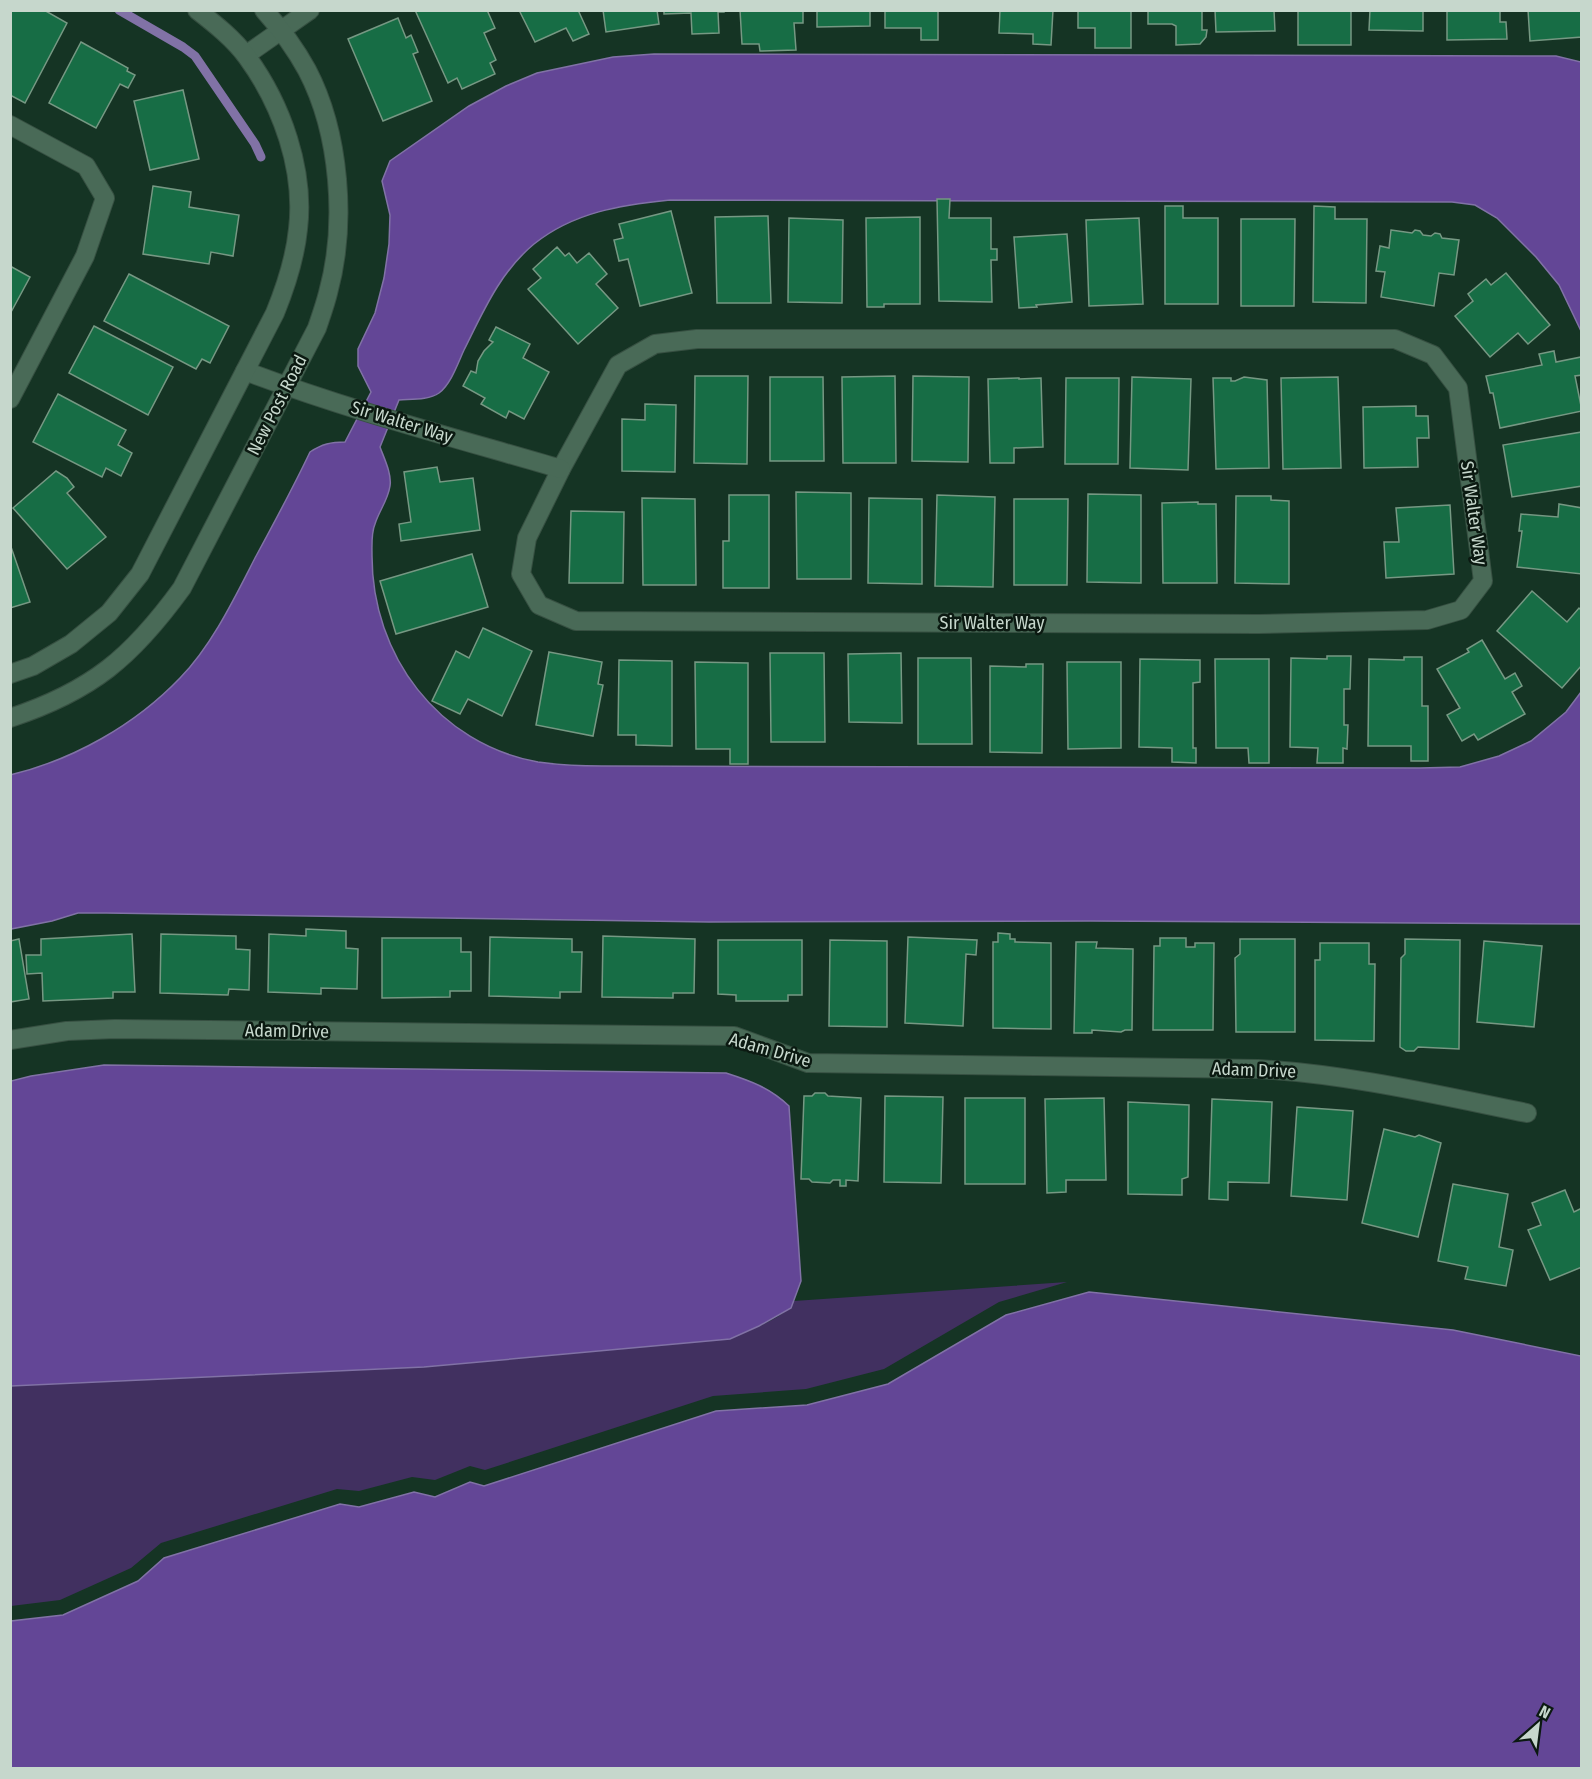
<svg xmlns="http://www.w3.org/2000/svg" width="1592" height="1779" font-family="'Fira Sans Condensed',sans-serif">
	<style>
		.green { fill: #413060 }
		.water { fill: #634696; stroke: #8172a6; stroke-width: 1.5 }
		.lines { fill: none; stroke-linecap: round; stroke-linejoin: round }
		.stream { stroke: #8172a6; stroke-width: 9 }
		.building { fill: #176d45; stroke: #769883; stroke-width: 1.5 }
		.minor-casing { stroke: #375042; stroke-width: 20 }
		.minor { stroke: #496a57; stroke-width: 18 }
		.labels { text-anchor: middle; stroke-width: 5; stroke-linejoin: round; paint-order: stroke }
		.street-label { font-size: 18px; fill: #c6d7cc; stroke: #0b1911 }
	</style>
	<rect width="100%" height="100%" fill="#153424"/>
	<path class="green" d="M1067 1282 999 1302 884 1369 806 1389 713 1396 485 1470 470 1466 435 1480 412 1477 359 1491 337 1489 161 1543 131 1568 60 1600 11 1606 10 1386 424 1367 730 1339C747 1331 788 1317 794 1301Z"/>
	<g class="water">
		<path d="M654 54 1556 56 1581 62V331L1559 285 1536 257 1497 218 1475 205 1452 202 670 200C621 205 574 212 534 244 500 272 483 312 464 350 458 363 451 384 439 393 429 400 411 399 399 400L380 447C384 458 392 474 390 486 388 500 379 511 375 524 371 533 372 546 372 556 372 655 438 744 538 762 559 765 580 766 602 766L1420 768 1460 767 1499 756 1531 741 1566 712 1581 692V924L1090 921 709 922 106 913H78L52 921 11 929 10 775C73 760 135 725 180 678 212 645 234 599 255 558 274 523 293 488 310 452 322 444 331 442 345 442L371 392 358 366V349L375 313 384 278 389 244 390 215 382 181 390 161 469 106 506 86 537 73 613 57Z"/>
		<path d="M104 1065 726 1073C751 1081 770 1088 789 1106L801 1281 791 1308 759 1326 730 1339 424 1367 11 1386V1081L31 1076Z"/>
		<polygon points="1089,1292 1453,1330 1581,1356 1581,1768 11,1768 11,1621 63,1615 138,1581 164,1558 340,1504 359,1507 414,1492 435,1497 470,1482 484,1486 716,1411 807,1405 888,1384 1006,1315"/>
	</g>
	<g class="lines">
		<polyline class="stream" points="119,10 183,47 195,56 255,144 261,157"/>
	</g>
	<g class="building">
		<polygon points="10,10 44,10 67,23 25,103 10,95"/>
		<polygon points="415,10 487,10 495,28 484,33 496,60 490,63 495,74 462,89 457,78 448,83"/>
		<polygon points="519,10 578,10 589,34 573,41 566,28 535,42"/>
		<polygon points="603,10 657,10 659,24 606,32"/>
		<polygon points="664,10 724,10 724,12 718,12 719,33 692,34 691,13 664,14"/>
		<polygon points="740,10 803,10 803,23 794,23 796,50 760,51 759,44 742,44"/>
		<polygon points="817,10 870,10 870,26 817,27"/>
		<polygon points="885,10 938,10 938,40 921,40 921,28 885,28"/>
		<polygon points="1000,10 1053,10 1051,45 1033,44 1033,34 999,33"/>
		<polygon points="1078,10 1131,10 1131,48 1095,48 1095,28 1078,28"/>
		<polygon points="1148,10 1202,10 1202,30 1207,30 1206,37 1200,44 1176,45 1176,26 1172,24 1148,24"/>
		<polygon points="1215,10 1274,10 1275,31 1216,32"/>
		<rect x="1298" y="10" width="53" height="35"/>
		<polygon points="1370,10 1423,10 1423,31 1369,30"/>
		<polygon points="1447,10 1500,10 1500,22 1506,22 1507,39 1447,40"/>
		<polygon points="1528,10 1581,10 1582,37 1530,41"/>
		<polygon points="398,18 406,38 411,35 418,52 413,54 432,101 383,121 348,39"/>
		<polygon points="81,42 128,68 127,71 135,75 128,88 120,84 96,128 49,103"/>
		<polygon points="183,90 199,159 150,170 134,101"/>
		<polygon points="153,186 191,192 189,207 239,215 233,256 211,252 209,264 143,254"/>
		<polygon points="937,199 950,199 949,218 991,218 991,249 997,249 997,260 991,260 992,302 939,301"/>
		<polygon points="1165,206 1183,206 1183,218 1218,218 1218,304 1165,304"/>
		<polygon points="1314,206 1335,207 1335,219 1367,219 1366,303 1313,302"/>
		<polygon points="671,211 692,293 640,306 628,259 619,261 614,240 623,238 619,224"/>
		<polygon points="768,216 771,303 717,303 715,217"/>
		<polygon points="920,217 920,304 884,304 884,307 867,307 866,218"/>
		<polygon points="789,218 843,220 842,303 788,302"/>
		<polygon points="1139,218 1143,304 1089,306 1086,220"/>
		<polygon points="1241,219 1295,219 1294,306 1241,306"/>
		<polygon points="1391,230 1412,233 1415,230 1420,231 1423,235 1431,236 1435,233 1440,234 1442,238 1459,240 1454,275 1439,273 1434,306 1381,297 1385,272 1376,271 1380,246 1389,248"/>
		<polygon points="1067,234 1072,302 1036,305 1037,307 1019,308 1014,237"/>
		<polygon points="557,247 565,256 569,253 577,263 589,253 607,274 596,284 618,308 578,344 528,289 541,278 533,269"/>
		<polygon points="10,266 30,277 10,314"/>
		<polygon points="1506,273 1550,325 1528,344 1518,333 1490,357 1455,316 1473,301 1468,294 1486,279 1491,285"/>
		<polygon points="129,274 229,326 210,363 202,359 196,369 104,321"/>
		<polygon points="94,326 173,367 148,415 69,373"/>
		<polygon points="496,327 530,344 523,358 549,372 524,419 509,411 506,418 481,404 485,398 463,386 471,371 476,373 478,361 484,351 493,342 489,340"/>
		<polygon points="1554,351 1556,362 1581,357 1582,375 1575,376 1582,411 1500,428 1493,393 1490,393 1486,376 1542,365 1539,354"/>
		<polygon points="695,376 748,376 747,464 694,463"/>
		<polygon points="895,376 896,463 843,463 842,377"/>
		<polygon points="913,376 969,377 968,462 912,461"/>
		<polygon points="770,377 823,377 824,461 770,461"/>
		<polygon points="1132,377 1191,379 1188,470 1130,468"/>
		<polygon points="1244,377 1267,380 1269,468 1216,469 1213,378 1231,378 1231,381 1235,381"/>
		<polygon points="1338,377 1341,468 1283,469 1281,378"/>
		<polygon points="1019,378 1019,379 1041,378 1043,447 1014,448 1014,463 990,463 988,379"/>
		<polygon points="1066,378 1119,378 1118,464 1065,464"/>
		<polygon points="58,394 126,430 118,445 132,453 121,476 106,468 102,477 33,442"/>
		<polygon points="645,404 676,405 675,472 622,471 622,419 645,420"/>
		<polygon points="1416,406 1416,416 1428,416 1429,438 1417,438 1418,467 1364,468 1363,407"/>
		<polygon points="1582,432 1582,486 1512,497 1503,445"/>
		<polygon points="437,467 440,482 473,478 480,530 401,541 399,524 411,522 404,472"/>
		<polygon points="56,471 67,478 74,487 67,493 106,537 67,569 13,508"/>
		<polygon points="796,492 851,493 851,579 797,579"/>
		<polygon points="1088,494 1141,495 1141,583 1087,582"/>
		<polygon points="729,495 769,495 769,588 723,588 723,541 729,541"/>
		<polygon points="937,495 995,497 993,587 935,586"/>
		<polygon points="1236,496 1271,496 1271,500 1289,501 1289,584 1235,583"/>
		<polygon points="642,498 695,499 696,585 643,585"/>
		<polygon points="869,498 922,499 922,584 868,583"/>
		<polygon points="1014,499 1068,499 1067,585 1014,585"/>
		<polygon points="1198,502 1198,504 1216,504 1217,583 1163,583 1162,503"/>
		<polygon points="1559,504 1582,508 1582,574 1517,567 1522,531 1519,531 1521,514 1558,517"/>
		<polygon points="1450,505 1454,574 1386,578 1384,542 1399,542 1396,508"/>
		<polygon points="571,511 624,512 623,583 569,583"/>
		<polygon points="10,544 30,602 10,608"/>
		<polygon points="472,554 488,607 396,634 380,581"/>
		<polygon points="1532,591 1567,622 1579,608 1582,611 1582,665 1562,688 1497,631"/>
		<polygon points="483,628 532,651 502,716 468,699 460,714 432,701 456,651 469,658"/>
		<polygon points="1482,640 1505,679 1515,673 1522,686 1512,692 1525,714 1478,740 1474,734 1462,741 1447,715 1460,708 1437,669 1469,652 1467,649"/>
		<polygon points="549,652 602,662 598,684 603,685 593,736 536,725"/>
		<polygon points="770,653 824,653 825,742 771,742"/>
		<polygon points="901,653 902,723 849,722 848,654"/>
		<polygon points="1327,656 1351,656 1350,689 1344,689 1344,725 1348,725 1347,749 1343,748 1343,763 1317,763 1318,748 1290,747 1291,658 1327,659"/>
		<polygon points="1404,657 1422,657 1422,706 1428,706 1428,761 1411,761 1411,746 1368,746 1369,659 1404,660"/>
		<polygon points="918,658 971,658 972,744 918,744"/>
		<polygon points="1140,659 1200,660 1200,682 1193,683 1193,748 1196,748 1196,763 1172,762 1172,748 1139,747"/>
		<polygon points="1215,659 1269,659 1269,763 1249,763 1248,748 1216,748"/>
		<polygon points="619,660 672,661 672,746 636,745 636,735 618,735"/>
		<polygon points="695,662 748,663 748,764 730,764 730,749 696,749"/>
		<polygon points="1067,662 1121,662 1121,748 1068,749"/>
		<polygon points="1026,664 1043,664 1042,753 990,752 990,666 1026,667"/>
		<polygon points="306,929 346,931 346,948 358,949 357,989 321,988 321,994 268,992 269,934 306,936"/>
		<polygon points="998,933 1010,934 1010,939 1015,939 1015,942 1051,943 1051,1029 993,1028 993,942 998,942"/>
		<polygon points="132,934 135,992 113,992 113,998 43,1001 42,973 27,974 26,955 41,955 41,939"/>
		<polygon points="161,934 236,936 236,949 250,950 249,990 229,989 228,995 160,993"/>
		<polygon points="603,936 695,939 694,993 673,993 673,998 602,997"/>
		<polygon points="490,937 572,939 572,952 582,952 581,992 560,992 560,998 489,996"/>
		<polygon points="908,937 977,940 976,955 966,954 963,1026 905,1023"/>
		<polygon points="382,938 461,938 461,952 471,952 471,991 450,991 450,997 382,998"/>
		<polygon points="1160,938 1186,938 1186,947 1195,947 1195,943 1214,943 1213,1030 1153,1030 1154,946 1160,946"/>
		<polygon points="19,939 29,999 10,1002 10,941"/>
		<polygon points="1240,939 1295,939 1295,1032 1236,1032 1235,958 1240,954"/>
		<polygon points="1405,939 1460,940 1459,1049 1418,1047 1414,1051 1406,1051 1400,1047 1401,958 1405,954"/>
		<polygon points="718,940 802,940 802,995 788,995 788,1001 736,1001 736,995 718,994"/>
		<polygon points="830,940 887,941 887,1027 829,1026"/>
		<polygon points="1484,941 1542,946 1534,1027 1477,1022"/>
		<polygon points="1076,942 1097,942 1096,948 1133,949 1132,1030 1125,1030 1121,1032 1092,1030 1092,1033 1074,1033"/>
		<polygon points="1320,943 1369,943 1369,964 1375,964 1374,1041 1315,1040 1315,960 1320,960"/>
		<polygon points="815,1093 825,1093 828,1096 861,1098 858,1181 846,1180 846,1186 840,1186 840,1180 833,1180 830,1183 812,1182 809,1179 801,1179 804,1096 812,1096"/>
		<polygon points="885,1096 943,1097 941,1183 884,1182"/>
		<rect x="965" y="1098" width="60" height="86"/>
		<polygon points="1104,1098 1106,1180 1066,1180 1066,1192 1047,1193 1045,1099"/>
		<polygon points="1212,1099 1272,1102 1269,1183 1228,1182 1228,1200 1209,1199"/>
		<polygon points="1128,1102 1189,1105 1188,1177 1182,1179 1182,1195 1128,1194"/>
		<polygon points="1297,1107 1353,1111 1347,1200 1291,1196"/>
		<polygon points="1384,1129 1415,1137 1419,1135 1441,1143 1418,1237 1362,1223"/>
		<polygon points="1453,1184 1508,1194 1499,1247 1513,1250 1506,1286 1465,1279 1468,1267 1438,1261"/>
		<polygon points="1565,1190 1574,1212 1582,1208 1582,1267 1550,1280 1528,1230 1541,1225 1532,1203"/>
	</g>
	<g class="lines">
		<g class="minor-casing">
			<g id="minor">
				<polyline points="246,55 310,10"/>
				<polyline points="10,125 86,166 105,198 85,256 10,399"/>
				<polygon points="697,339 1395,339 1433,355 1458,388 1483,581 1461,610 1427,620 1258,624 576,621 539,605 521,574 527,538 561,469 618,365 655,344"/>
				<path d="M245 371C348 410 455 438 561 469"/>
				<path d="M10 674 33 666 71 644 109 613 140 574 275 313C286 286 295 259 298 229 305 170 282 105 247 57 234 39 215 24 197 10"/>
				<path d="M10 718C92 691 132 657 182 588L317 328C321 316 325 305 328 293 347 224 340 133 307 70 295 48 280 28 264 10"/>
				<path d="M10 1040 67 1031 115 1029 734 1036 808 1063 1258 1069C1348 1074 1438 1095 1527 1113"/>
			</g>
		</g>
		<use href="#minor" class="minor"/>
	</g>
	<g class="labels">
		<g class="street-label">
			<text transform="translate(277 405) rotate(-63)" y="6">New Post Road</text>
			<text transform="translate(402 422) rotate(17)" y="6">Sir Walter Way</text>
			<text transform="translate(1474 513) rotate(82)" y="6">Sir Walter Way</text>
			<text x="992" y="629">Sir Walter Way</text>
			<text transform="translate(287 1031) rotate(1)" y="6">Adam Drive</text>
			<text transform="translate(770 1050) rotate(16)" y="6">Adam Drive</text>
			<text transform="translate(1254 1070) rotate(2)" y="6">Adam Drive</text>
		</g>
	</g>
	<rect width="1592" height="1779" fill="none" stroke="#c6d7cc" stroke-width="24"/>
	<g transform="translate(1538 1725) rotate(28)" stroke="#0b1911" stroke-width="4.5" paint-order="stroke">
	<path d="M0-4.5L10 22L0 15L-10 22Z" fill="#c6d7cc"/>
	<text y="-9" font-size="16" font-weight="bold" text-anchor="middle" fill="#c6d7cc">N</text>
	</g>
</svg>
